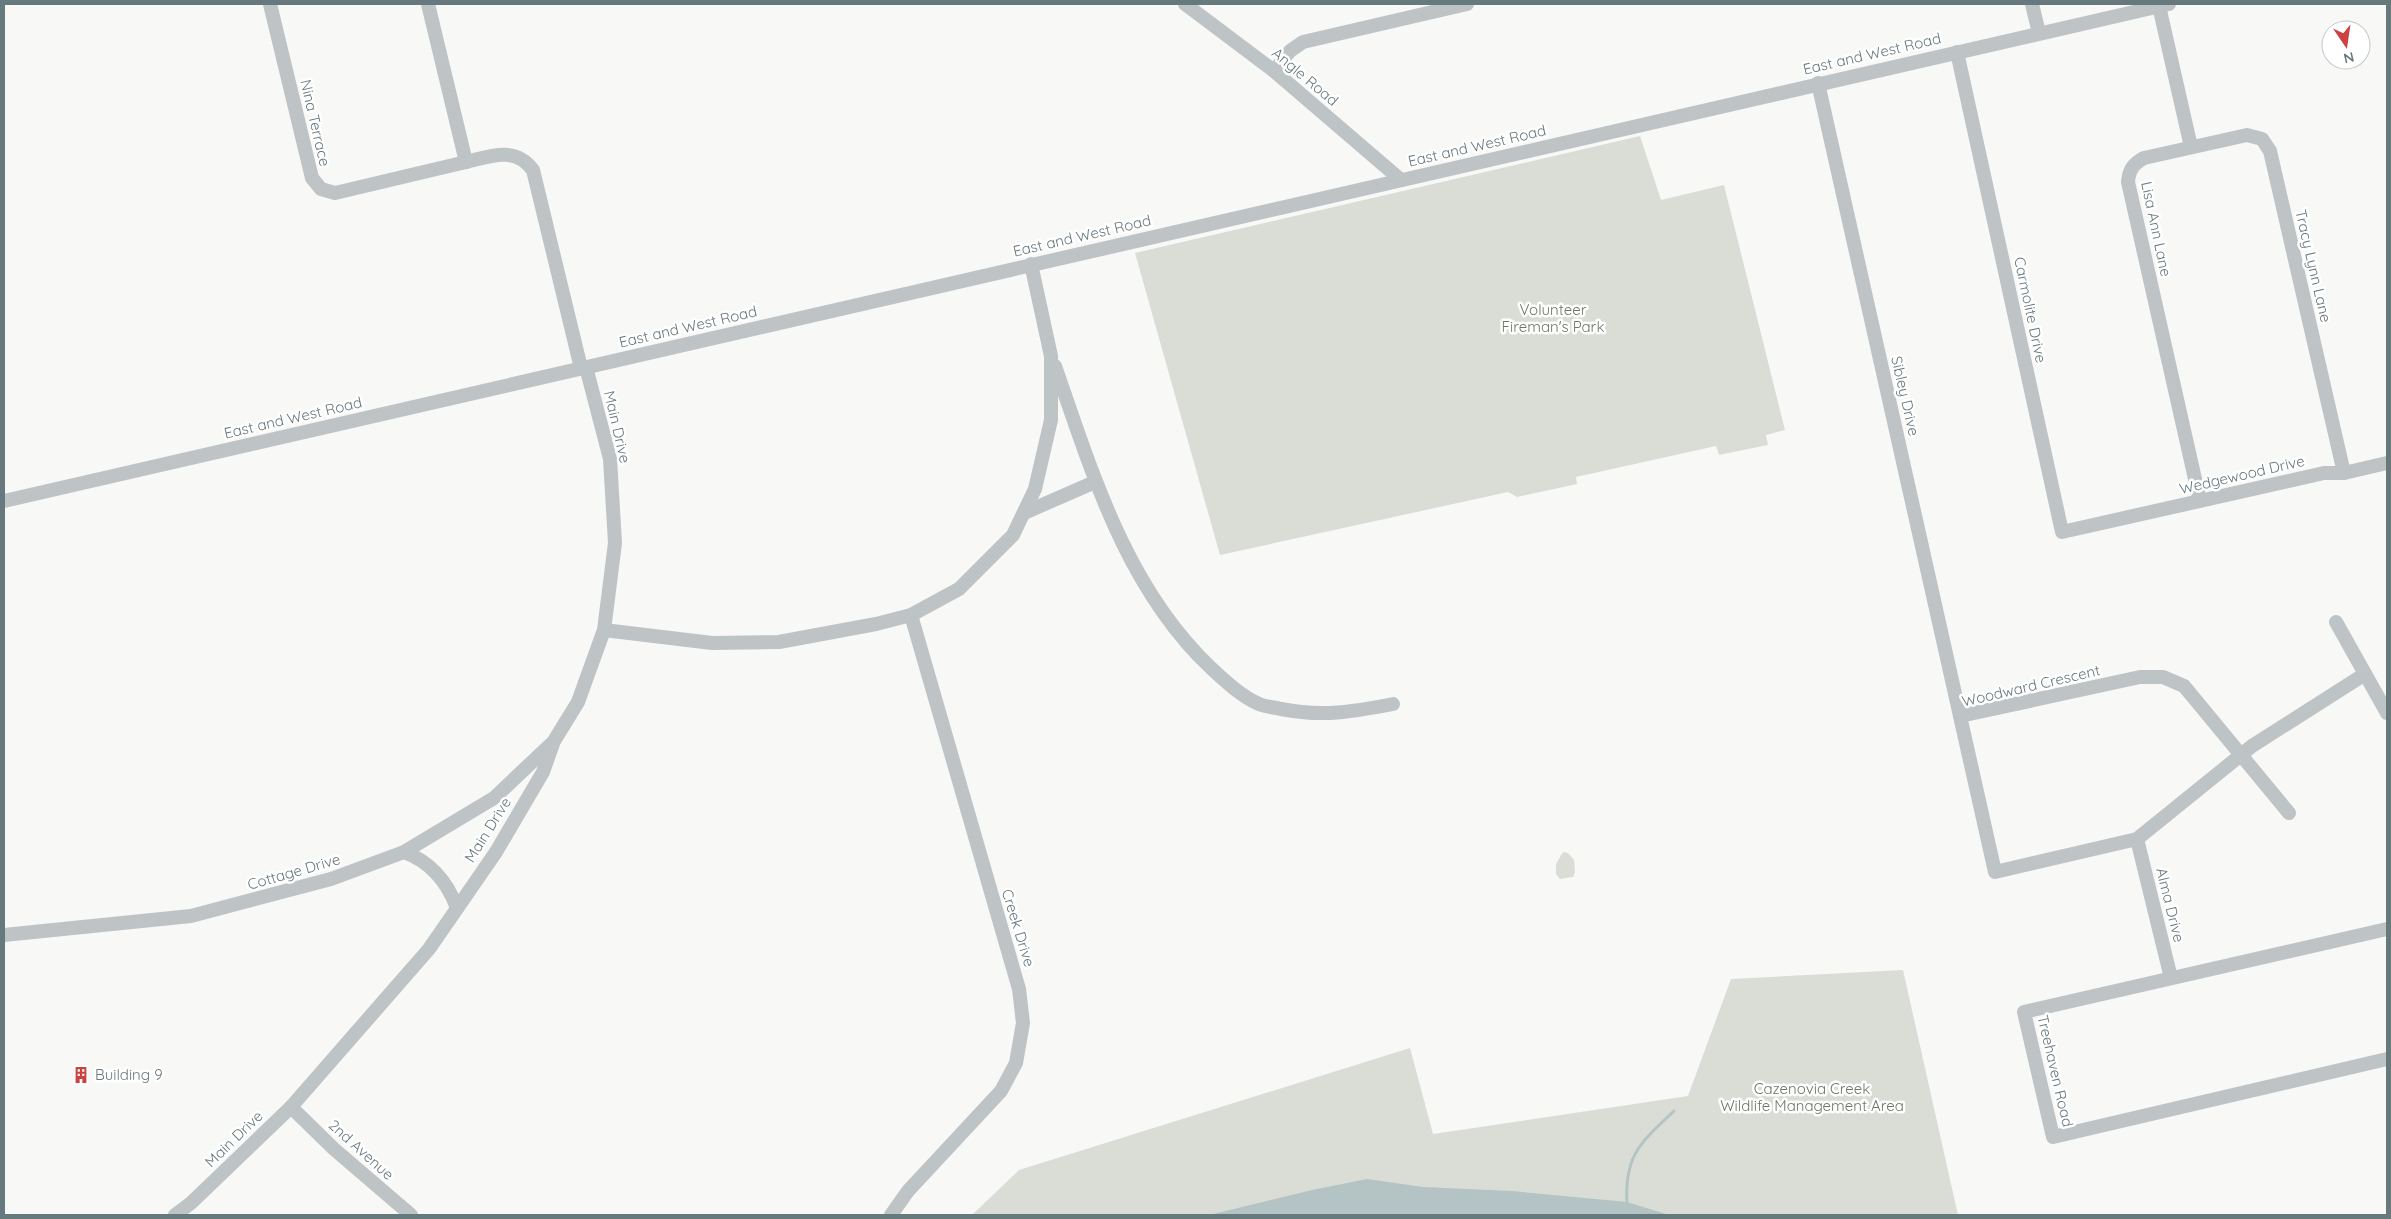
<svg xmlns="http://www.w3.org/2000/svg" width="2391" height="1219" font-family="Quicksand,sans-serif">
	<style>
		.green { fill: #daddd6 }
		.water { fill: #b4c3c3 }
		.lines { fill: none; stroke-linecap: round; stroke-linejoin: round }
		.stream { stroke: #b4c3c3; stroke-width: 3 }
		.minor { stroke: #bec3c5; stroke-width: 14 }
		.labels { text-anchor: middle; stroke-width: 5; stroke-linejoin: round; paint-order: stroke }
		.street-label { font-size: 15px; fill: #66797d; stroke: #fff }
		.park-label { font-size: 15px; fill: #6c7665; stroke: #fff }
		.poi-label { font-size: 15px; fill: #66797d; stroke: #fff; text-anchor: start }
	</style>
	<rect width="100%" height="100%" fill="#f8f8f6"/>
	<g class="green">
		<polygon points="1640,136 1661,200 1724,185 1785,430 1766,435 1768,445 1719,455 1716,446 1576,477 1577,484 1517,497 1508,492 1220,555 1135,253"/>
		<polygon points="1563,852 1568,853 1574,860 1575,872 1573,877 1560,879 1556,874 1556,864"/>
		<polygon points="1903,970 1958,1215 972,1215 1019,1170 1410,1048 1433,1134 1688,1096 1731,979"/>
	</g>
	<polygon class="water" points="1367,1179 1423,1187 1512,1191 1627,1202 1669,1215 1209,1215 1312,1190"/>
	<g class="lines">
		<path class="stream" d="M1627 1204C1624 1155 1641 1142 1674 1111"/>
		<g class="minor">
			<polyline points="270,4 312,178 321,189 335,193 466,162 428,4"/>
			<polyline points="1185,4 1274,71 1401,180"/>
			<polyline points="2032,4 2039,33"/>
			<polyline points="2159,6 2191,147"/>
			<polyline points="1957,52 2062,532 2324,473 2344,473 2387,463"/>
			<polyline points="1274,71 1290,51 1303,42 1467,4"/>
			<polyline points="1818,83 1995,872 2137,839 2252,746 2365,674"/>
			<path d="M466 162C491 156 515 146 533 170L581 368"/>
			<path d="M1055 366C1092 472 1126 588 1211 668 1225 681 1241 696 1259 704 1265 707 1274 707 1281 709 1323 717 1352 712 1393 704"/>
			<polyline points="4,501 2169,4"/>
			<path d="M2200 501 2128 182C2129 170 2133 164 2144 158L2247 135 2262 139 2270 151 2344 473"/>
			<polyline points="1024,513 1095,482"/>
			<polyline points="2336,622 2387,713"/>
			<polyline points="604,630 712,643 779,642 876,624 911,615 959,589 1013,535 1035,489 1051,420 1051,356 1031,264"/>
			<polyline points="1960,716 2140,677 2163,677 2184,686 2289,813"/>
			<polyline points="2137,839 2171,978"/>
			<path d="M404 852C431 862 447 881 457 908"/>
			<polyline points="2387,929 2024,1012 2053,1137 2387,1059"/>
			<polyline points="4,935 191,916 331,879 404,852 494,798 551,744"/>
			<polyline points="291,1107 334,1149 411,1215"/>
			<polyline points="175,1215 191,1203 291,1107 429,949 496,852 543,772 554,741 578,702 604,630 615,543 610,459 586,367"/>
			<polyline points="891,1215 908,1191 1001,1091 1016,1063 1023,1023 1019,989 911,615"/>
		</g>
	</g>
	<defs>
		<g id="building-bare" transform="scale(1.35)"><path d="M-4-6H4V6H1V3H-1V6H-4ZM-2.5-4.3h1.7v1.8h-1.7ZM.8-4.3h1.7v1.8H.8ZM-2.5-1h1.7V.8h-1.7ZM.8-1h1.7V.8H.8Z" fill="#cd4141" stroke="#fff" stroke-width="2.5" paint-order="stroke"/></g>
	</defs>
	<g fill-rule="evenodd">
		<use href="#building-bare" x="81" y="1075"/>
	</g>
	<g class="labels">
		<g class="street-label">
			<text transform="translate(1872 54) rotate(-13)" y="5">East and West Road</text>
			<text transform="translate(1305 77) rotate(40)" y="5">Angle Road</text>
			<text transform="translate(315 123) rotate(77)" y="5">Nina Terrace</text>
			<text transform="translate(1477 146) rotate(-13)" y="5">East and West Road</text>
			<text transform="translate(2156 229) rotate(78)" y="5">Lisa Ann Lane</text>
			<text transform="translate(1082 236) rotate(-13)" y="5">East and West Road</text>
			<text transform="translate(2313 266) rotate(77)" y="5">Tracy Lynn Lane</text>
			<text transform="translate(2030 310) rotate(78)" y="5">Carmolite Drive</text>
			<text transform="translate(688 327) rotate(-13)" y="5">East and West Road</text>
			<text transform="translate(1905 396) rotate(77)" y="5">Sibley Drive</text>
			<text transform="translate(293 418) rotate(-13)" y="5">East and West Road</text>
			<text transform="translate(617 427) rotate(77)" y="5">Main Drive</text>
			<text transform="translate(2242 475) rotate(-13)" y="5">Wedgewood Drive</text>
			<text transform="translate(2031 686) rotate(-13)" y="5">Woodward Crescent</text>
			<text transform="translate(488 830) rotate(-58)" y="5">Main Drive</text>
			<text transform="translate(294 872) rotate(-16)" y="5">Cottage Drive</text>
			<text transform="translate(2170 905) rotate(76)" y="5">Alma Drive</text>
			<text transform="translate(1018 928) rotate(73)" y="5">Creek Drive</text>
			<text transform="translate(2055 1071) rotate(77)" y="5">Treehaven Road</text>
			<text transform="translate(234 1139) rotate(-44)" y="5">Main Drive</text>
			<text transform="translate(361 1150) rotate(42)" y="5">2nd Avenue</text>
		</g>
		<g class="park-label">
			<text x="1553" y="315">Volunteer<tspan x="1553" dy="17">Fireman's Park</tspan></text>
			<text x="1812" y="1094">Cazenovia Creek<tspan x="1812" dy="17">Wildlife Management Area</tspan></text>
		</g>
		<g class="poi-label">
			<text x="95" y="1080">Building 9</text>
		</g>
	</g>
	<rect width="2391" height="1219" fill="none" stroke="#66797d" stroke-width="10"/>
	<g transform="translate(2346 45) rotate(167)"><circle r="24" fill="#ffffff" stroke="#c2c9cb"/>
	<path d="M0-4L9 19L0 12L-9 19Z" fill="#cd4141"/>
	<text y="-8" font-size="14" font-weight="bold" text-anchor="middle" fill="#66797d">N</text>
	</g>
</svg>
